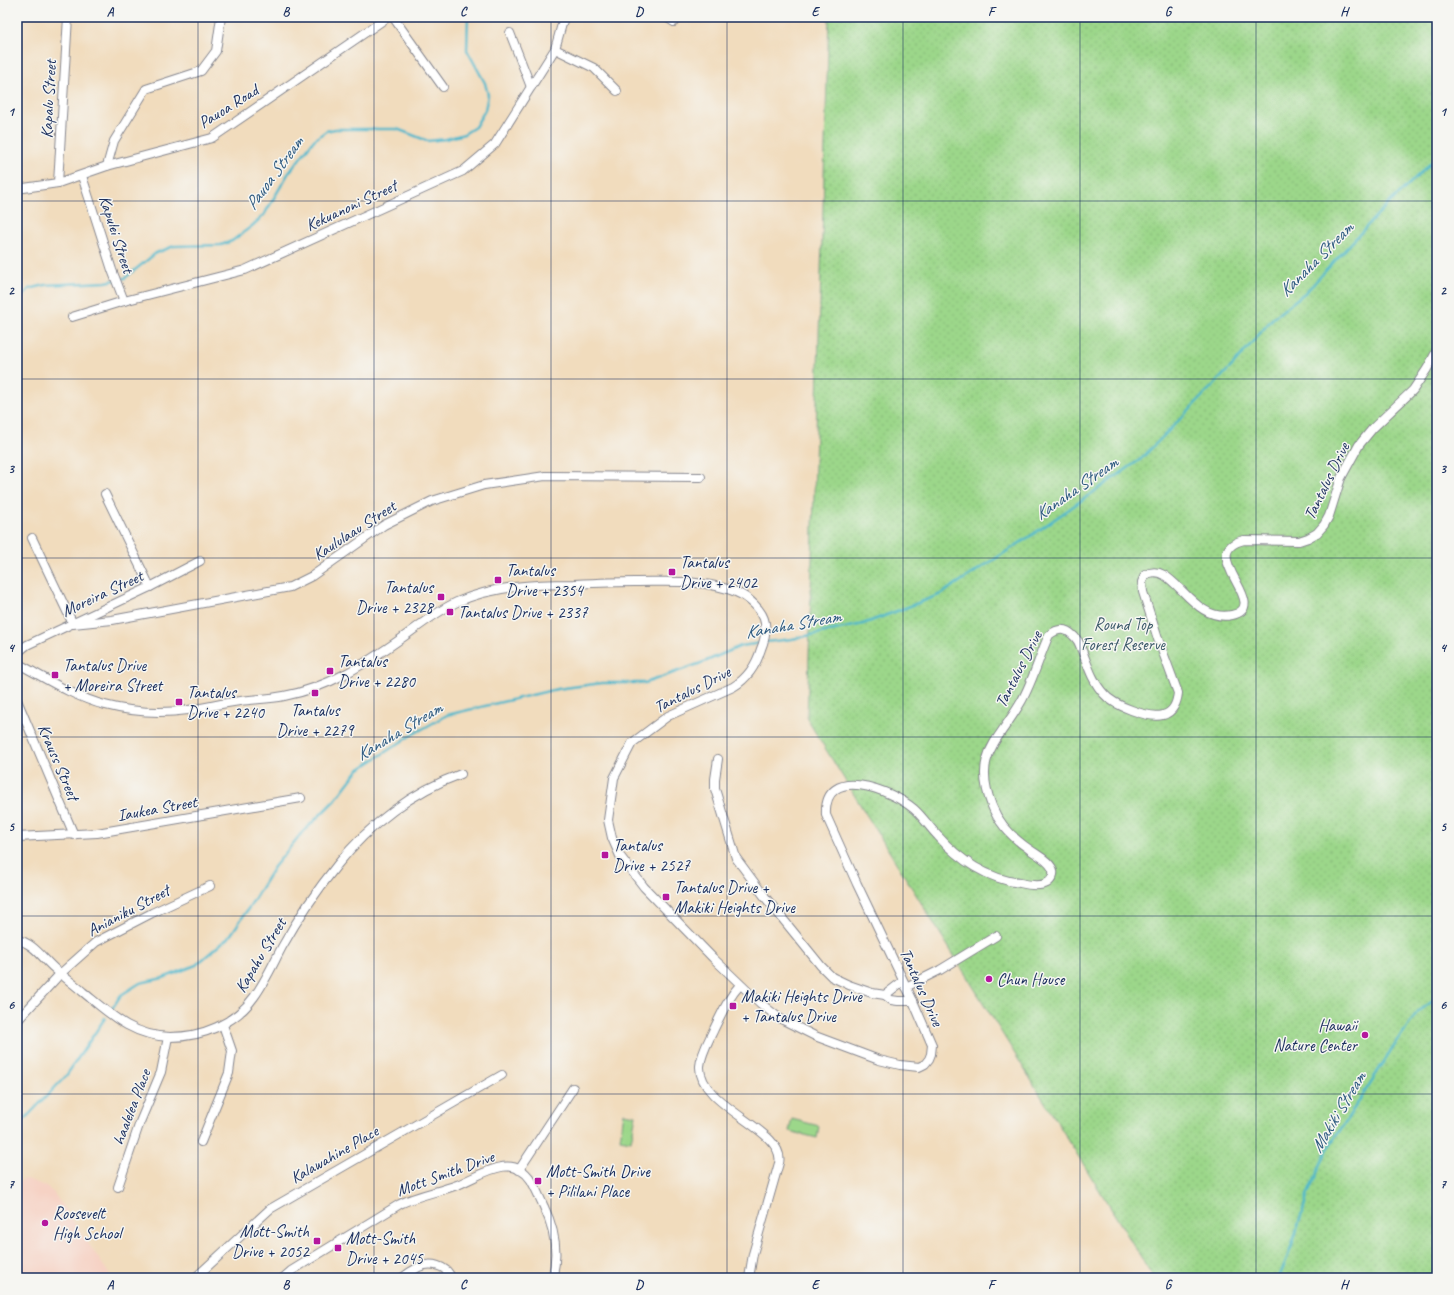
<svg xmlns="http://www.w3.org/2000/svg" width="1454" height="1295" font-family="Caveat,sans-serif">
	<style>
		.built { fill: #f6d2c4 }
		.green { fill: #9cd78a; stroke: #5c8374 }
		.park { fill: url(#park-dots); stroke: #5c8374 }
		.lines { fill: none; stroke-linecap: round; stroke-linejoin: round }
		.stream { stroke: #4fb8cc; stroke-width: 2.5 }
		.minor-casing { stroke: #86868e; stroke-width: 10 }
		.minor { stroke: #fff; stroke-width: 8 }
		.grid { fill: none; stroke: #1b2f5e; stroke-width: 1; stroke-opacity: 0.55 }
		.poi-dot { fill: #b5179e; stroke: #f6f6f2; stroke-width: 1.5 }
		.labels { text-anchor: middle; stroke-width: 3; stroke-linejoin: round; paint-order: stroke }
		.street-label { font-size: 17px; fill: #1b2f5e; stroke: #f6f6f2 }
		.poi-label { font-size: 17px; fill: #1b2f5e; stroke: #f6f6f2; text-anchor: start }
		.park-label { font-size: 17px; fill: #3b5969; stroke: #f6f6f2 }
		.water-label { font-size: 18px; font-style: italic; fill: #2b587f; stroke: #f6f6f2 }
		.neatline { fill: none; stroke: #1b2f5e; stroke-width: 1.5 }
		.grid-label { font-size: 13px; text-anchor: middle; font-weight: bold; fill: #1b2f5e }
	</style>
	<defs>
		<pattern id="park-dots" width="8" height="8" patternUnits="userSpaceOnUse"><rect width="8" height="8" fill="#9cd78a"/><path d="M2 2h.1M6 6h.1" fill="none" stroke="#86b97a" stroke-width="1.8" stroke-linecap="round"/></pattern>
	</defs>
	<rect width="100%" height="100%" fill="#f6f6f2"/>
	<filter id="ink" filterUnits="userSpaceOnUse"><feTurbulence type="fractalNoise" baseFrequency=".025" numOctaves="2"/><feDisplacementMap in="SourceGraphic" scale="8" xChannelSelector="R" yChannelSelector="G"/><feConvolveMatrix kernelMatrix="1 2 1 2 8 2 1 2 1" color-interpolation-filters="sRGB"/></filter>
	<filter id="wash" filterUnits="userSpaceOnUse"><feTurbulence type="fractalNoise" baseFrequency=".012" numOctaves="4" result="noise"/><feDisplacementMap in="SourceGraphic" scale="16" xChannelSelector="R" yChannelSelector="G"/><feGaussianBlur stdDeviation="0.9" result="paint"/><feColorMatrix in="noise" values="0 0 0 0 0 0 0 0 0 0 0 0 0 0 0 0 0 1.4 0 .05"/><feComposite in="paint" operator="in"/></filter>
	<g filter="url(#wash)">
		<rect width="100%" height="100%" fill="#f1dcbd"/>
		<polygon class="built" points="27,1179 43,1185 53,1192 112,1278 17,1278 17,1182"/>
		<g class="green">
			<polygon points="624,1113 636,1115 631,1141 620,1139"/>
			<polygon points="792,1119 819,1126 817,1138 789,1131"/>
		</g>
		<polygon class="park" points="829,17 1437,17 1437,1278 1154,1278 807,719"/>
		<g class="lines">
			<g class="stream">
				<polyline points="17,302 29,289 45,285 106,282 125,278 156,253 174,246 221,245 232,241 252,226 264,215 288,174 314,140 326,131 335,129 397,129 428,141 446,139 464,134 475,127 485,110 488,95 485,83 467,50 468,17"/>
				<polyline points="766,642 792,639 863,624 939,595 1029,537 1141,459 1233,365 1273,318 1307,291 1378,214 1437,157"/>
				<polyline points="111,1010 121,995 140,983 163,978 196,965 230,936 250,906 274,867 300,835 335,800 358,770 410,736 447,715 557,689 602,683 645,683 704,662 741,646 761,643"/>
				<polyline points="17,1127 66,1076 105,1018"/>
				<polyline points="1279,1278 1291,1248 1308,1194 1326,1152 1400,1037 1418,1012 1437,998"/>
			</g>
		</g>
	</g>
	<g filter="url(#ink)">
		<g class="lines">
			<g class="minor-casing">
				<g id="minor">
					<polyline points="393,17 443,87"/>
					<polyline points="666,17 674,22 681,17"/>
					<polyline points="510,33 531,87"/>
					<polyline points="555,49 594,68 617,91"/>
					<polyline points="107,166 114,141 146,89 201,71 216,51 221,17"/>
					<polyline points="82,176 112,270 124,301"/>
					<polyline points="58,183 68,17"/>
					<polyline points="17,189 58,183 107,166 212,138 388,17"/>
					<polyline points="72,317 124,301 245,270 463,171 495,144 555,49 564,17"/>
					<polyline points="105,494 150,587"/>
					<polyline points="32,538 73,624 112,620 290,587 312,576 384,525 432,501 484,485 545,476 701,477"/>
					<polyline points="17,653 27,645 150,587 200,561"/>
					<path d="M17 663C45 678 74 697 105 705 132 712 160 714 188 710 205 708 222 703 240 701 254 699 269 699 284 696 328 688 365 664 402 638 419 626 437 611 457 602 494 586 534 584 574 584 594 583 615 582 635 582 669 582 704 579 736 592 748 597 763 610 765 623 766 631 764 642 761 649 756 666 748 678 733 687L668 716 632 743 614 778 608 820 612 838 620 856 644 887 713 958 760 1003 779 1018 815 1036 879 1060 900 1065 919 1067 925 1064 929 1059 931 1054 932 1045 913 1001 857 884 826 815C823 763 892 790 914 809 923 817 930 828 938 836 959 860 988 879 1020 883 1028 885 1039 887 1047 883 1052 880 1055 873 1052 868 1047 859 1037 855 1029 849 1013 838 999 824 992 806 972 755 998 742 1021 702 1033 681 1039 657 1049 635 1061 626 1069 629 1078 641 1086 658 1090 679 1104 694 1113 705 1149 719 1163 715 1173 713 1177 702 1178 693L1158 639 1143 592 1142 582 1145 575C1173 558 1190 624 1232 615 1274 606 1193 552 1244 540L1299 541 1308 538 1317 533 1324 525 1329 516 1341 478 1359 445 1373 428 1413 390 1427 369 1437 350"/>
					<polyline points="17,700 74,835"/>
					<polyline points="718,759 715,779 715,789 736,858 765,897 821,966 832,977 849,985 872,993 885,995 891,1000 898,1001 913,1001"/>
					<polyline points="17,837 97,833 301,798"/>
					<path d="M17 940C33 942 44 960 55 969 64 977 74 984 83 992 110 1014 132 1036 170 1037 202 1037 235 1024 254 997 265 982 273 964 282 947 298 918 317 890 338 864 369 825 413 791 461 774"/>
					<path d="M740 985C728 998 722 1013 714 1029 709 1040 701 1054 700 1066 698 1107 787 1130 779 1163L753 1254 749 1278"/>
					<polyline points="906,987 940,970 996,936"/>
					<polyline points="885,995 903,981"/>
					<polyline points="17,1021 60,974 96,942 152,913 210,886"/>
					<polyline points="201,1142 229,1073 232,1051 223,1025"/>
					<polyline points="519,1170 573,1088"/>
					<polyline points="118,1187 140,1122 161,1072 168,1037"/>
					<polyline points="195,1278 270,1209 502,1075"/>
					<path d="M283 1278 291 1271 400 1204C418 1195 438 1192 457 1185 480 1176 512 1151 531 1180 536 1189 540 1198 544 1207 555 1230 559 1254 552 1278"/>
					<path d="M402 1278C407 1274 413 1270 419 1267 430 1262 447 1265 451 1278"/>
				</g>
			</g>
			<use href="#minor" class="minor"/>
		</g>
	</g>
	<path class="grid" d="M198 17V1278M374 17V1278M551 17V1278M727 17V1278M903 17V1278M1080 17V1278M1256 17V1278M17 201H1437M17 379H1437M17 558H1437M17 737H1437M17 916H1437M17 1094H1437"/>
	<g class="poi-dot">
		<rect x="668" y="568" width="8" height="8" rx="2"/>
		<rect x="494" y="576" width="8" height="8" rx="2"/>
		<rect x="437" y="593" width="8" height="8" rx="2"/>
		<rect x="446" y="608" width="8" height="8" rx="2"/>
		<rect x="326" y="667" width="8" height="8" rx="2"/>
		<rect x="51" y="671" width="8" height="8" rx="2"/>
		<rect x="311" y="689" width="8" height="8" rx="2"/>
		<rect x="175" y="698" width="8" height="8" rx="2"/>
		<rect x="601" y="851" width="8" height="8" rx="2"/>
		<rect x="662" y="893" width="8" height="8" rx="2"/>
		<circle cx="989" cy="979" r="4"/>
		<rect x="729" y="1002" width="8" height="8" rx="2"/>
		<circle cx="1365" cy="1035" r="4"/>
		<rect x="534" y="1177" width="8" height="8" rx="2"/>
		<circle cx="45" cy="1223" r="4"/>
		<rect x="313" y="1237" width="8" height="8" rx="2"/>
		<rect x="334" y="1244" width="8" height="8" rx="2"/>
	</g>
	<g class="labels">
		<g class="street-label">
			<text transform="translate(48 99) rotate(-87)" y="6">Kapalu Street</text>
			<text transform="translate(228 106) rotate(-32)" y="6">Pauoa Road</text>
			<text transform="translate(351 205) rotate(-25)" y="6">Kekuanoni Street</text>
			<text transform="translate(117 234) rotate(72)" y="6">Kapulei Street</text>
			<text transform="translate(1326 481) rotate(-64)" y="6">Tantalus Drive</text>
			<text transform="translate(354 530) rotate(-33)" y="6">Kaululaau Street</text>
			<text transform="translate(102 593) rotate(-25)" y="6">Moreira Street</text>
			<text transform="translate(1018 669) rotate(-63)" y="6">Tantalus Drive</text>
			<text transform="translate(692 689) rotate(-27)" y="6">Tantalus Drive</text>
			<text transform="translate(59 762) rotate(67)" y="6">Krauss Street</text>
			<text transform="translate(157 808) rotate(-10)" y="6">Iaukea Street</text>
			<text transform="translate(128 910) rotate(-28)" y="6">Anianiku Street</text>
			<text transform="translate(260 955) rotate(-59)" y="6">Kapahu Street</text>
			<text transform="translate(922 987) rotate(66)" y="6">Tantalus Drive</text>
			<text transform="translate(131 1107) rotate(-69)" y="6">haalelea Place</text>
			<text transform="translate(334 1154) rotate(-30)" y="6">Kalawahine Place</text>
			<text transform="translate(445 1173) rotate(-20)" y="6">Mott Smith Drive</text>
		</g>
		<g class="poi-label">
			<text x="680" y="568">Tantalus<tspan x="680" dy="20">Drive + 2402</tspan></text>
			<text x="506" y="576">Tantalus<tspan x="506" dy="20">Drive + 2354</tspan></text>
			<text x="433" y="593" text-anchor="end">Tantalus<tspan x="433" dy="20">Drive + 2328</tspan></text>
			<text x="458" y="618">Tantalus Drive + 2337</text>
			<text x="338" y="667">Tantalus<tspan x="338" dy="20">Drive + 2280</tspan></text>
			<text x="63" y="671">Tantalus Drive<tspan x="63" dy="20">+ Moreira Street</tspan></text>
			<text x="187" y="698">Tantalus<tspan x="187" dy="20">Drive + 2240</tspan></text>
			<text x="315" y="716" text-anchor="middle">Tantalus<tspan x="315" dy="20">Drive + 2279</tspan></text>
			<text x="613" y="851">Tantalus<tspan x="613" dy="20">Drive + 2527</tspan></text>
			<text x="674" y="893">Tantalus Drive +<tspan x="674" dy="20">Makiki Heights Drive</tspan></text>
			<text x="997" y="985">Chun House</text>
			<text x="741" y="1002">Makiki Heights Drive<tspan x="741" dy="20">+ Tantalus Drive</tspan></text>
			<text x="1357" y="1031" text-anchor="end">Hawaii<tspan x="1357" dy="20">Nature Center</tspan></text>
			<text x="546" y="1177">Mott-Smith Drive<tspan x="546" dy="20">+ Pililani Place</tspan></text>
			<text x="53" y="1219">Roosevelt<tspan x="53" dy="20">High School</tspan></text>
			<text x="309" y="1237" text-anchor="end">Mott-Smith<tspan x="309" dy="20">Drive + 2052</tspan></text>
			<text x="346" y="1244">Mott-Smith<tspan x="346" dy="20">Drive + 2045</tspan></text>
		</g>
		<g class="park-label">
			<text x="1123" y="630">Round Top<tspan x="1123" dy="20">Forest Reserve</tspan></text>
		</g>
		<g class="water-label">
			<text transform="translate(274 173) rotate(-54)" y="6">Pauoa Stream</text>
			<text transform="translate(1316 259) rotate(-45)" y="6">Kanaha Stream</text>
			<text transform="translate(1076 488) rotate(-35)" y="6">Kanaha Stream</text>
			<text transform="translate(793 624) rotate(-10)" y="6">Kanaha Stream</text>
			<text transform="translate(399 731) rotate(-31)" y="6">Kanaha Stream</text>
			<text transform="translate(1338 1112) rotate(-59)" y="6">Makiki Stream</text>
		</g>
	</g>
	<rect width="1454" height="1295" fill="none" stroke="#f6f6f2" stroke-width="44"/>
	<rect x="22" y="22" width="1410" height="1251" class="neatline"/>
	<g class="grid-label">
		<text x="110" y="16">A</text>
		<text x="286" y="16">B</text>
		<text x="463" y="16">C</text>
		<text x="639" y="16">D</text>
		<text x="815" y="16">E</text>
		<text x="991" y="16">F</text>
		<text x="1168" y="16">G</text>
		<text x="1344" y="16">H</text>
		<text x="11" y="116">1</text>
		<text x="1443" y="116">1</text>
		<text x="11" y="295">2</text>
		<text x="1443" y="295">2</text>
		<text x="11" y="473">3</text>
		<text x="1443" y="473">3</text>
		<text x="11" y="652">4</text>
		<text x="1443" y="652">4</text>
		<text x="11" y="831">5</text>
		<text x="1443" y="831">5</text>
		<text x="11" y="1009">6</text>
		<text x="1443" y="1009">6</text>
		<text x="11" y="1188">7</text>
		<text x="1443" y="1188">7</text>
		<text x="110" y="1289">A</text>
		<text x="286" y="1289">B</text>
		<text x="463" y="1289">C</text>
		<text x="639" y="1289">D</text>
		<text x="815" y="1289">E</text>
		<text x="991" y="1289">F</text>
		<text x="1168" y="1289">G</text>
		<text x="1344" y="1289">H</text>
	</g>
</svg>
